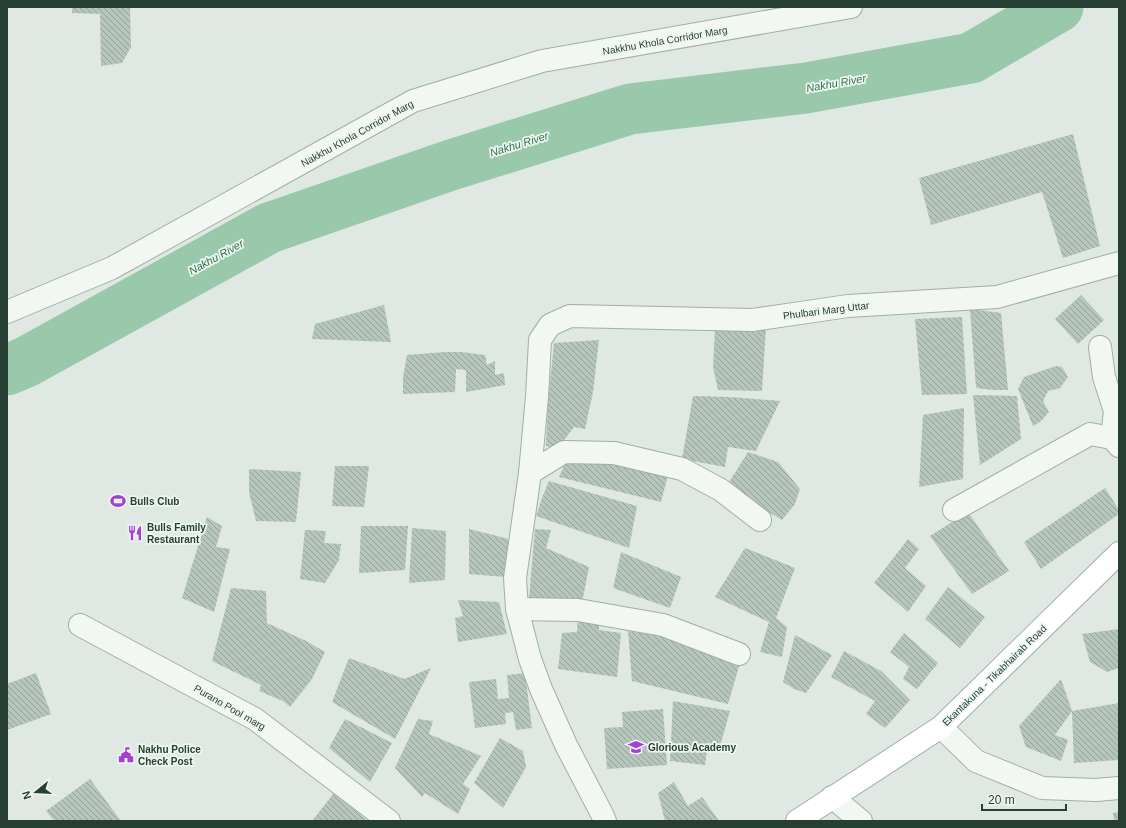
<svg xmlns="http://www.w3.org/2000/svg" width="1126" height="828" font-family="Helvetica,sans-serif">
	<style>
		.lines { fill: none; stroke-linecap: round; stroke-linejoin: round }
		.river { stroke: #99c9aa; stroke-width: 51 }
		.building { fill: url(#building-back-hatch) }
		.minor-casing { stroke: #a0afa7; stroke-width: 24 }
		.tertiary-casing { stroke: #a0afa7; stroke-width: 24 }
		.secondary-casing { stroke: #a0afa7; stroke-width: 24 }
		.minor { stroke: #f2f7f4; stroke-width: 22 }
		.tertiary { stroke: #f2f7f4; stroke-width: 22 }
		.secondary { stroke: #fff; stroke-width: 22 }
		.labels { text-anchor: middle; stroke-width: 3.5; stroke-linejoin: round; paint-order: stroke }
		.street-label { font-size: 10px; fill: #274033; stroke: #eef6f2 }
		.poi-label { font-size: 10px; font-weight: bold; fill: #274033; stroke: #eef6f2; text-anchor: start }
		.water-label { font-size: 11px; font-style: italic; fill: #31744b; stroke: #eef6f2 }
	</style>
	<defs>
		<pattern id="building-back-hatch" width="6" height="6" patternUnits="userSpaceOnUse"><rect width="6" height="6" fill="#b6c5bd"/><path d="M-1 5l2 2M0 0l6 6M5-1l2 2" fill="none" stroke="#94a19a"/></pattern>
	</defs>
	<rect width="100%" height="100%" fill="#dfe8e3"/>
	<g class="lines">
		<polyline class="river" points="7,370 26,362 269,228 451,165 630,109 806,88 971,58 1058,7"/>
	</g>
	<g class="building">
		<polygon points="72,7 130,7 131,47 122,63 101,66 100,14 72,13"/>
		<polygon points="1073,134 1100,246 1063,258 1042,192 931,225 919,178"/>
		<polygon points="1081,295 1104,320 1078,344 1055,319"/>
		<polygon points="384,305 391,342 312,339 315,324"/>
		<polygon points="970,309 1001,313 1008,390 993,390 976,388"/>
		<polygon points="962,317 967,394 922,395 915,319"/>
		<polygon points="766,327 762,391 718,390 713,367 715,329"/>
		<polygon points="599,340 593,392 585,429 574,427 558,448 546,446 548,403 554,343"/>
		<polygon points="445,352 461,352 485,355 487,365 495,361 495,375 504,373 505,385 466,392 466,370 456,369 455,392 403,394 403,377 407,355"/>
		<polygon points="1056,366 1062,367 1068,377 1060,388 1048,391 1043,401 1049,412 1041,421 1033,426 1018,389 1024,377"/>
		<polygon points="973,395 1017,396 1021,439 980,465"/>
		<polygon points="693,396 730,397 780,401 756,451 728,447 725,467 682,459"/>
		<polygon points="964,408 963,479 919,487 923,415"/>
		<polygon points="748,452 778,462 800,489 795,504 782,520 726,487"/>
		<polygon points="568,457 620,461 668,475 661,502 559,477"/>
		<polygon points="335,466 369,466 364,507 332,506"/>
		<polygon points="249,469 301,472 296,522 256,521 249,492"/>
		<polygon points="549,481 637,506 629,548 536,516 542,498"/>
		<polygon points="1105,488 1119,510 1119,514 1041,569 1024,542"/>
		<polygon points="968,512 1009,571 972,594 930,536"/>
		<polygon points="207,517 222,526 216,547 230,549 214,612 182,598"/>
		<polygon points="361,526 408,526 405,570 359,573"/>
		<polygon points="412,528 446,531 445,580 409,583"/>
		<polygon points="469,529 509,539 505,577 469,574"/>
		<polygon points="535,529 551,530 546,548 589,567 582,603 529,598"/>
		<polygon points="305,530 326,531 324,543 341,544 339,560 325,583 300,579"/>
		<polygon points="908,539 919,549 905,568 926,586 908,612 874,583"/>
		<polygon points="745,548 795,568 776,618 787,627 782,657 760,652 769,622 715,597"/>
		<polygon points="621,552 681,577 670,608 613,588"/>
		<polygon points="948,587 985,617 960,648 925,619"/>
		<polygon points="231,588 266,591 267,623 306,641 325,652 312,679 290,707 283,701 259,691 261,685 212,661"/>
		<polygon points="458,600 499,602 507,634 458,642 455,618 463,616"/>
		<polygon points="578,616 599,619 599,630 621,633 617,677 558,669 562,633 577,632"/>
		<polygon points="1119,629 1119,668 1107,672 1090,662 1082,634"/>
		<polygon points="628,631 668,637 740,663 728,704 632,681"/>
		<polygon points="904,633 938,663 917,689 903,679 909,667 890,652"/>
		<polygon points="795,635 832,655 806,693 794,689 783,682"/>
		<polygon points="844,651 881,671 910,700 885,728 866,714 875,701 831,677"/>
		<polygon points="349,658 404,679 431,668 395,739 332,702"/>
		<polygon points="36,673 51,714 7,730 7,684"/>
		<polygon points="525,673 532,728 516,730 513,712 505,713 506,724 475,728 469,682 496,679 498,699 509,698 507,675"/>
		<polygon points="1061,679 1072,711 1055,735 1068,740 1061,761 1026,747 1019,726"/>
		<polygon points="673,701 730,711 720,746 708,743 705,765 670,761"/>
		<polygon points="1119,703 1119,760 1074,763 1072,711"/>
		<polygon points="663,709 667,765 607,769 604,728 623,727 622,712"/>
		<polygon points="345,719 392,743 370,782 329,748"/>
		<polygon points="418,719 433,721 429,734 481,756 463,784 470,789 458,814 425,793 422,797 395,768"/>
		<polygon points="500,738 523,751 526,767 503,808 474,783"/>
		<polygon points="90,779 121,821 54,821 46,811"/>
		<polygon points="674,782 688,806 702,797 719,821 665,821 658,793"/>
		<polygon points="334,793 368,821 312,821"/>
		<polygon points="1119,812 1119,821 1114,821 1113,813"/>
	</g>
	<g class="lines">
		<g class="minor-casing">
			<g id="minor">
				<polyline points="1100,347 1104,377 1115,411 1112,438"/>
				<polyline points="530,473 564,452 614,453 682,469 721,490 760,520"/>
				<polyline points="954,510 1090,434 1112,438 1119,446"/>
				<polyline points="517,609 578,610 663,625 739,654"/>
				<polyline points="80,625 255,719 389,821"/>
				<polyline points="941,727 976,761 1042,788 1096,790 1119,788"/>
				<polyline points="832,797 861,821"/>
				<polyline points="605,821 603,816 566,745 541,689 530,659 517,609 515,578 530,473 537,397 540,340 550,325 570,316 752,320 848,306 997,297 1119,263"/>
			</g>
		</g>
		<g class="tertiary-casing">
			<polyline id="tertiary" points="7,312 112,268 413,101 542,61 851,7"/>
		</g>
		<g class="secondary-casing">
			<polyline id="secondary" points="797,821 941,727 1119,553"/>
		</g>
		<use href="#minor" class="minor"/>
		<use href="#tertiary" class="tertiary"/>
		<use href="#secondary" class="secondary"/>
	</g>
	<defs>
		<g id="stadium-bare" transform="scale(1.2)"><path d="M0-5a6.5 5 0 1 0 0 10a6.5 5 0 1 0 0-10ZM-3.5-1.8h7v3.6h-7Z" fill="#a341d0" stroke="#eef6f2" stroke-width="2.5" paint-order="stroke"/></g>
		<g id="restaurant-bare" transform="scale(1.2)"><path d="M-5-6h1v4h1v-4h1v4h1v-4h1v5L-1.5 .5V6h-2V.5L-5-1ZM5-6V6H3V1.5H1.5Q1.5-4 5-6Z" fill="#a341d0" stroke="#eef6f2" stroke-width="2.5" paint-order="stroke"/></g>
		<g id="school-bare" transform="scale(1.2)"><path d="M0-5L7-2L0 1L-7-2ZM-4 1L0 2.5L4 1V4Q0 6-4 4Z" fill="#a341d0" stroke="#eef6f2" stroke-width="2.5" paint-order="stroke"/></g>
		<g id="civic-bare" transform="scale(1.2)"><path d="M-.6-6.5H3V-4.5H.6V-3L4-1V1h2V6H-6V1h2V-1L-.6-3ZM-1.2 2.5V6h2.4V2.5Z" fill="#a341d0" stroke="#eef6f2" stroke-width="2.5" paint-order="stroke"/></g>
	</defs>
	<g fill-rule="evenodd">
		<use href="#stadium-bare" x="118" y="501"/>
		<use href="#restaurant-bare" x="135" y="533"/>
		<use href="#school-bare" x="636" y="747"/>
		<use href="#civic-bare" x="126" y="755"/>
	</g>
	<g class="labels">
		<g class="street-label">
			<text transform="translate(665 40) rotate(-10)" y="4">Nakkhu Khola Corridor Marg</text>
			<text transform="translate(357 133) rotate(-29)" y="4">Nakkhu Khola Corridor Marg</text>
			<text transform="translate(826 310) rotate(-7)" y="4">Phulbari Marg Uttar</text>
			<text transform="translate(994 675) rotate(-44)" y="4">Ekantakuna - Tikabhairab Road</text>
			<text transform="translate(230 707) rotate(30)" y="4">Purano Pool marg</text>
		</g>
		<g class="poi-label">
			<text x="130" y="505">Bulls Club</text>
			<text x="147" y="531">Bulls Family<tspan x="147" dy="12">Restaurant</tspan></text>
			<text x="648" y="751">Glorious Academy</text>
			<text x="138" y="753">Nakhu Police<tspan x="138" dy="12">Check Post</tspan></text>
		</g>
		<g class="water-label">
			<text transform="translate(836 83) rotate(-10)" y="4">Nakhu River</text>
			<text transform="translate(519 144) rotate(-17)" y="4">Nakhu River</text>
			<text transform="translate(216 257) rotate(-29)" y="4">Nakhu River</text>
		</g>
	</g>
	<rect width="1126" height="828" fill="none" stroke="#274033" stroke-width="16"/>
	<g transform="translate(36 792) rotate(252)" stroke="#eef6f2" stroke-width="3" paint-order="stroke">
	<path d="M0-3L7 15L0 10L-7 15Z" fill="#274033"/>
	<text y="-6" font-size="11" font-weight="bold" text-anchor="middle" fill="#274033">N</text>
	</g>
	<path d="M982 804v6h84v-6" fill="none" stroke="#274033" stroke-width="2"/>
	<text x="988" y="804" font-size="12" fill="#274033" stroke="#eef6f2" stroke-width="3" paint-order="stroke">20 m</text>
</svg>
